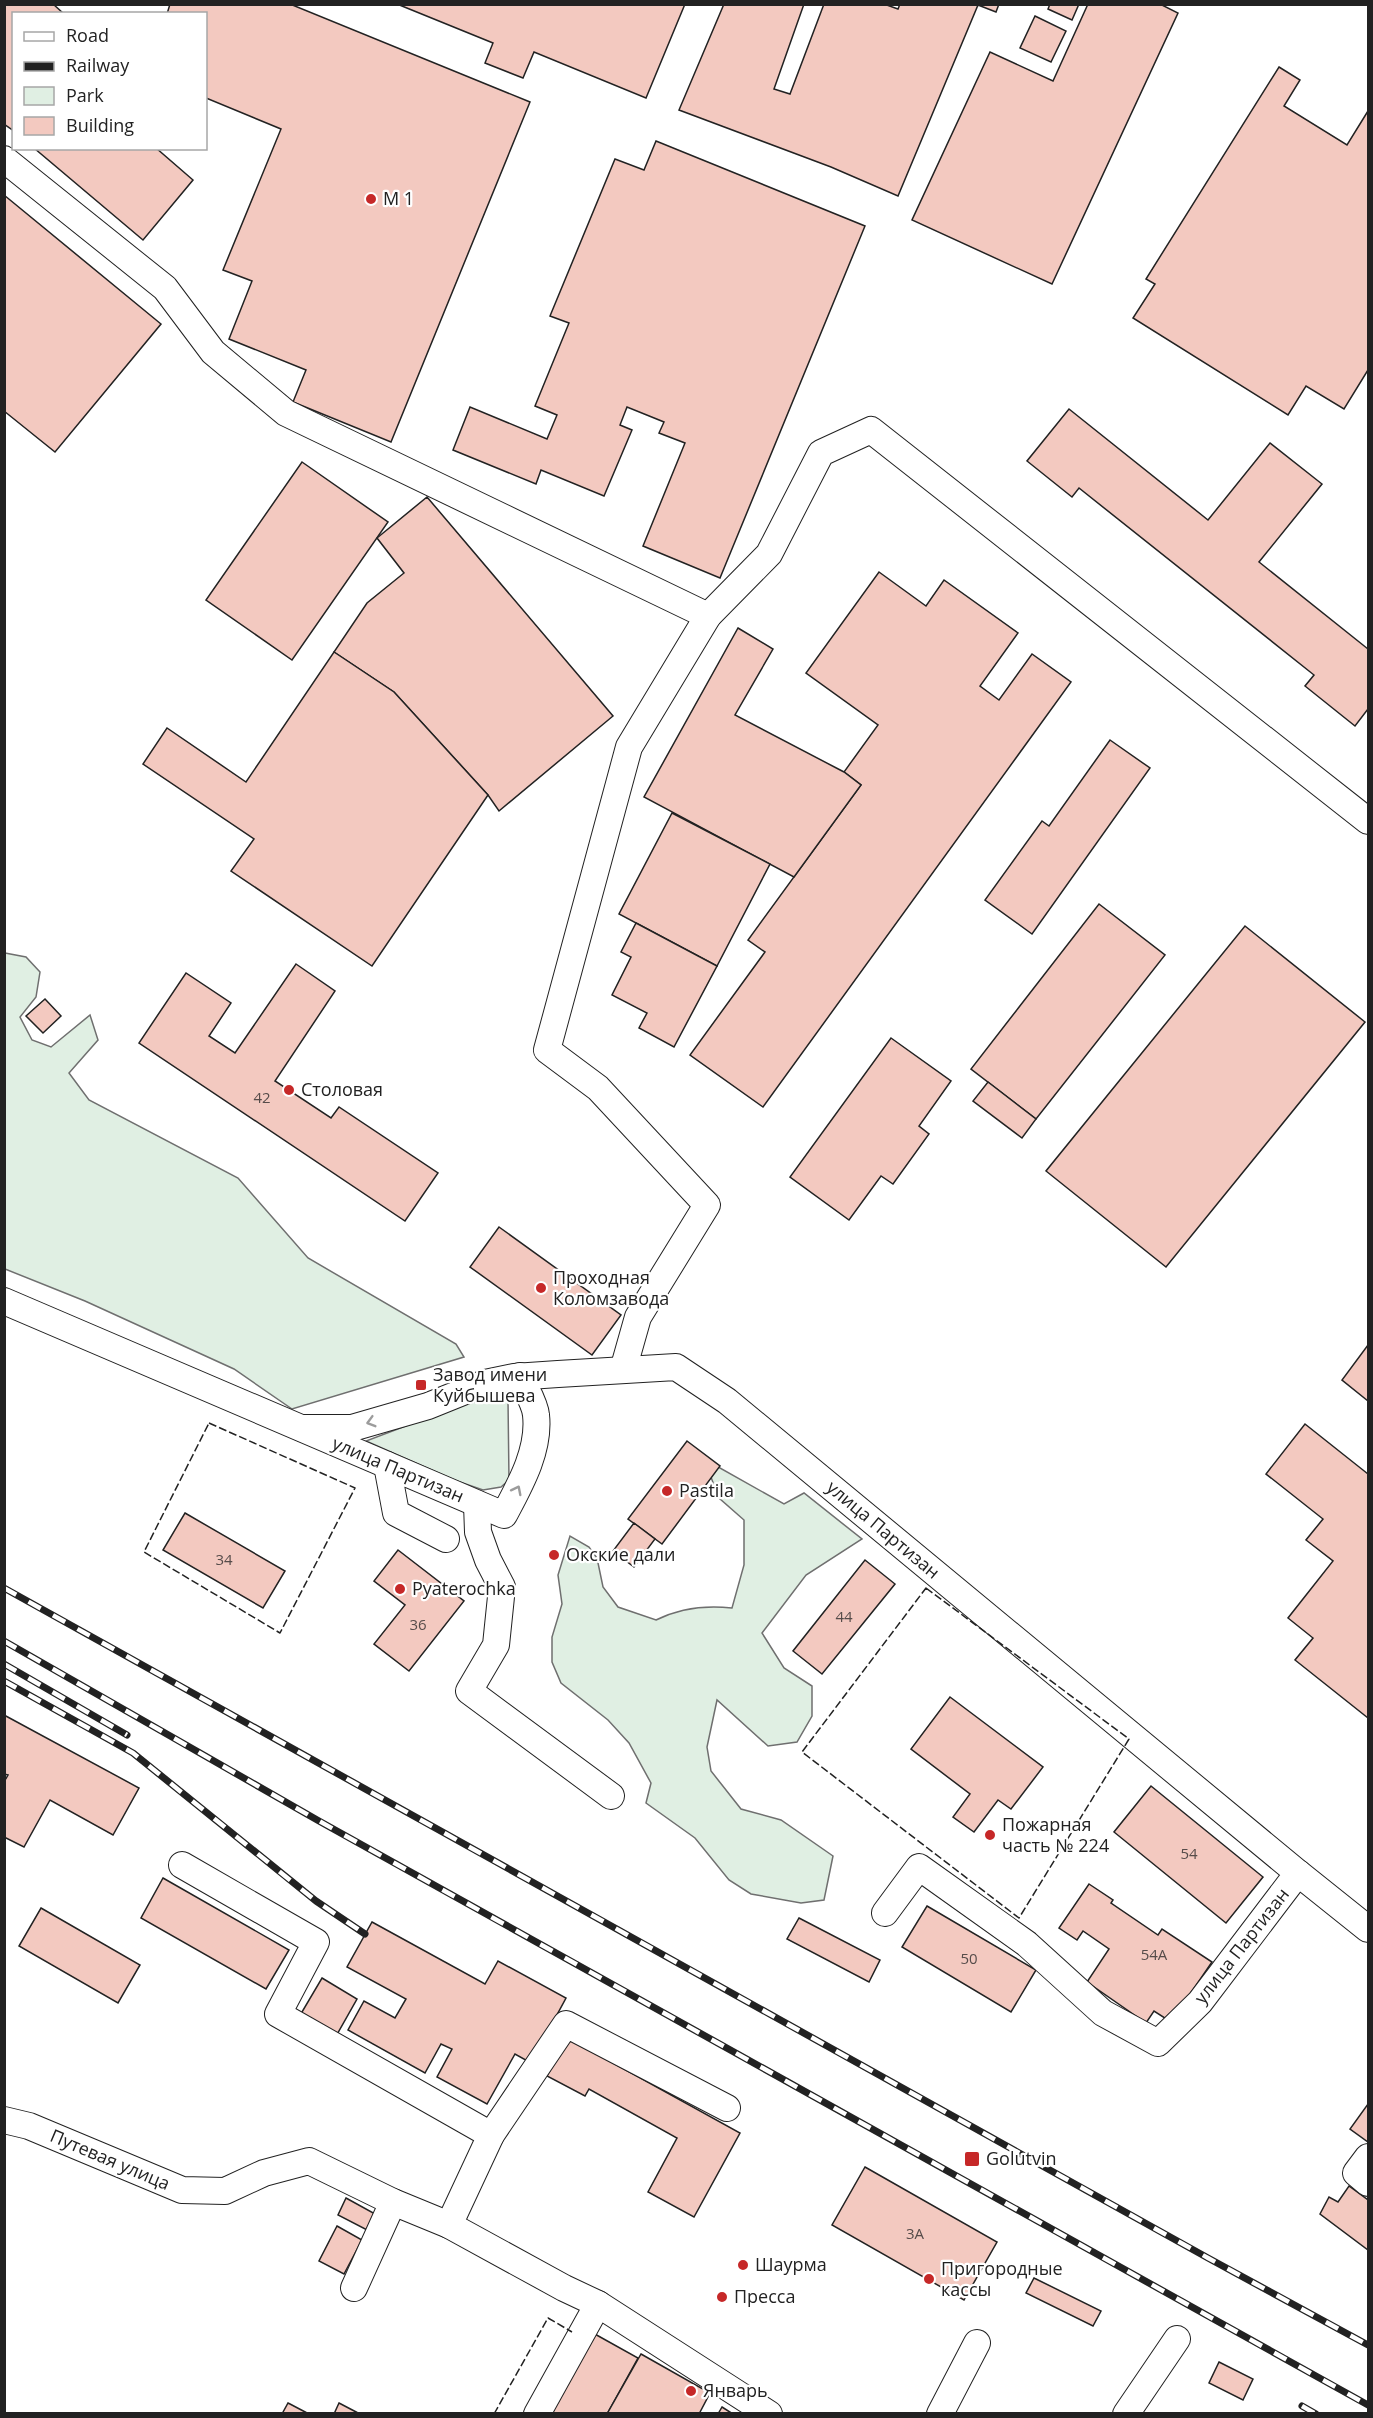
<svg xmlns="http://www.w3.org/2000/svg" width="1373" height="2418" font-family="'Open Sans',sans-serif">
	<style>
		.green { fill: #e0efe3; stroke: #6f6f6f; stroke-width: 1.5 }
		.building { fill: #f3c9c0; stroke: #222; stroke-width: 1.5 }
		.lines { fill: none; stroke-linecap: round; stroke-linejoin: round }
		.minor-casing { stroke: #222; stroke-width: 28 }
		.minor { stroke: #fff; stroke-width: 26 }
		.rail-casing { stroke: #222; stroke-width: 7 }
		.rail { stroke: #fff; stroke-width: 4.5; stroke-dasharray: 14; stroke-linecap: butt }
		.fence { stroke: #222; stroke-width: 1.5; stroke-dasharray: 8 3; stroke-linecap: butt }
		.oneway { stroke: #9c9c9c }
		.poi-dot { fill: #c62828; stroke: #fff; stroke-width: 2 }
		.labels { text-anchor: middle; stroke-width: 4.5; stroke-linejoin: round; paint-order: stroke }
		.number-label { font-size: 15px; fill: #564c4a }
		.poi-label { font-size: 18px; fill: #222; stroke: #fff; text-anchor: start }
		.street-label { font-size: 18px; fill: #222; stroke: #fff }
	</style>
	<rect width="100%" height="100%" fill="#fff"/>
	<g class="green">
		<polygon points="5,953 26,957 40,972 36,997 20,1017 32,1040 51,1047 90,1015 98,1040 69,1073 89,1100 238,1178 308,1258 456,1344 464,1357 292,1409 234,1369 85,1301 5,1269"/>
		<polygon points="490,1394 502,1395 508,1400 509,1480 501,1487 483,1490 454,1480 366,1441"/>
		<path d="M704 1459 784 1504 804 1493 862 1539 806 1575 762 1633 784 1668 812 1686V1716L797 1742 768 1746 717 1700 707 1747 711 1771 741 1809 781 1820 833 1856 824 1900 801 1903 751 1894 729 1880 695 1838 646 1803 651 1783 629 1743 608 1720 561 1683 552 1662V1637L562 1604 558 1575 570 1536 589 1547 597 1558 603 1587 618 1607 656 1620C680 1608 705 1605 732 1608L744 1565V1520L719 1498Z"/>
	</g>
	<g class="building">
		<polygon points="4,4 53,4 64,14 14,14 14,131 4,124"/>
		<polygon points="170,4 290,4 530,102 391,442 293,402 306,370 229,339 252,281 223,270 281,129 206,98 206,14 167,14"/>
		<polygon points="397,4 685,4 646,98 534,52 523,78 485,63 493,43"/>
		<polygon points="724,4 804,4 774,89 790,94 824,4 884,4 898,9 900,4 999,4 996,12 978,5 898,196 831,167 679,110"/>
		<polygon points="1050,4 1079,4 1072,20 1048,9"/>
		<polygon points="1088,4 1160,4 1178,13 1052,284 912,220 990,52 1053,81"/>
		<polygon points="1035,16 1066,31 1051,62 1020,48"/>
		<polygon points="1279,67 1300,80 1284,106 1347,145 1368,111 1368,370 1344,409 1306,386 1288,415 1133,318 1155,284 1146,279"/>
		<polygon points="656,141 865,226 720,578 643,546 685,443 659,433 664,422 627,407 620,425 632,430 604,496 541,470 536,484 453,450 470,407 547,439 557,415 535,406 569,323 550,316 615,159 644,170"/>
		<polygon points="34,148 156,148 193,180 143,240"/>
		<polygon points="4,195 161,324 55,452 4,411"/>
		<polygon points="1069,409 1208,520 1270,443 1322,484 1259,562 1368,649 1368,709 1355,726 1305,686 1314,675 1079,488 1072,497 1027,461"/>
		<polygon points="302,462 388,522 292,660 206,600"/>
		<polygon points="427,497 613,716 499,811 488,795 394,692 334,652 367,603 404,573 377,538"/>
		<polygon points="879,572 926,606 944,580 1018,633 980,686 999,700 1032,654 1071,682 763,1107 690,1055 765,952 748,940 861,785 844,772 878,725 806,673"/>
		<polygon points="738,628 773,649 735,715 844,772 861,785 794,877 644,797"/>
		<polygon points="334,652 394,692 488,795 372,966 231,871 254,839 143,764 167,728 246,782"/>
		<polygon points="1110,740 1150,768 1032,934 985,900 1042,821 1049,826"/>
		<polygon points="672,813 770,864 717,966 619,914"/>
		<polygon points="1099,904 1165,955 1036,1119 971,1069"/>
		<polygon points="636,923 717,966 674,1047 639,1028 647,1013 612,995 631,957 621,952"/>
		<polygon points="1245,926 1365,1022 1166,1267 1046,1171"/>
		<polygon points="296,964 335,991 275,1081 331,1118 339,1107 438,1173 405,1221 139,1043 186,973 231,1003 209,1036 235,1053"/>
		<polygon points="45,999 61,1016 43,1033 26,1016"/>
		<polygon points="891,1038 951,1081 919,1126 929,1134 893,1184 881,1176 849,1220 790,1177"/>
		<polygon points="988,1082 1036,1119 1022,1138 973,1101"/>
		<polygon points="499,1227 621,1315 592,1355 470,1267"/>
		<polygon points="1368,1345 1368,1401 1342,1380"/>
		<polygon points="1305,1424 1368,1474 1368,1718 1295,1660 1313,1638 1288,1618 1333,1561 1306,1540 1323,1519 1266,1474"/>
		<polygon points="687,1441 720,1466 662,1544 628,1519"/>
		<polygon points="185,1513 285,1571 263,1608 163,1550"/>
		<polygon points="634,1523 655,1539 634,1567 613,1551"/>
		<polygon points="398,1550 464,1601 409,1671 374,1644 405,1605 374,1581"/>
		<polygon points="865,1560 895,1584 822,1674 793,1651"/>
		<polygon points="950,1697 1043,1767 1011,1809 998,1800 974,1832 953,1817 970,1794 911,1749"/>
		<polygon points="4,1715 139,1788 113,1835 50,1800 24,1847 4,1837 4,1782 8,1775 4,1774"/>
		<polygon points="1151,1786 1263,1877 1226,1923 1114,1832"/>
		<polygon points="163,1878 289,1950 266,1989 141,1918"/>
		<polygon points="1089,1884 1113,1900 1111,1903 1158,1935 1162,1929 1212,1962 1171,2022 1154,2011 1146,2023 1087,1982 1109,1949 1083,1931 1077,1940 1059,1928"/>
		<polygon points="927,1906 1036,1970 1011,2012 902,1947"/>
		<polygon points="41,1908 140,1965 118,2003 19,1946"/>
		<polygon points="799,1918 880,1960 869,1982 787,1939"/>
		<polygon points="372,1922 485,1984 498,1961 566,1998 531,2063 515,2054 487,2104 437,2077 452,2049 441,2044 425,2073 348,2030 364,2001 395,2018 406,1999 347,1967"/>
		<polygon points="322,1978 357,1999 335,2038 299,2017"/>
		<polygon points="568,2038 740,2133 694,2217 648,2192 677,2138 589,2089 585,2096 547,2076"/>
		<polygon points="1368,2104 1368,2142 1350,2129"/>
		<polygon points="865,2167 997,2242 964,2300 832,2225"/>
		<polygon points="1349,2186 1368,2200 1368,2250 1320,2214 1329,2197 1338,2202"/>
		<polygon points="346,2198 377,2215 369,2231 338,2215"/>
		<polygon points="337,2226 362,2240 344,2274 319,2261"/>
		<polygon points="1034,2278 1101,2311 1093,2326 1026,2293"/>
		<polygon points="593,2333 638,2358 607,2414 547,2414"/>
		<polygon points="641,2354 710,2393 699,2414 607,2414"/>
		<polygon points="1219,2362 1253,2379 1243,2400 1209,2383"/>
		<polygon points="288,2403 290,2404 309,2414 282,2414"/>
		<polygon points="339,2403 360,2414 334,2414"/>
		<polygon points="722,2407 733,2414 718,2414"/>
	</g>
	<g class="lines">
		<g class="minor-casing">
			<g id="minor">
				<polyline points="4,159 165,288 213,352 286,413 708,616"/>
				<path d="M4 1301 504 1515C520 1485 540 1450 536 1415 535 1403 525 1388 520 1376"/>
				<polyline points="623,1370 638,1317 707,1205 598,1088 547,1050 629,747 708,616 769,554 821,453 871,430 1368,821"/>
				<polyline points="302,1428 352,1428 428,1406 485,1383 514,1377 558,1374 676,1367 727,1401 1298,1873 1200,2002 1158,2043 1103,2013 1027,1944 919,1867 885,1913"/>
				<polyline points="387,1465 396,1513 446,1539"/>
				<polyline points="477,1504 478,1532 488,1560 502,1587 496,1645 469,1691 611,1796"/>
				<polyline points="182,1865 316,1942 278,2014 491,2135"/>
				<polyline points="1298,1873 1368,1929"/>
				<polyline points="4,2120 29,2126 182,2190 225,2191 264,2173 309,2161 393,2202 449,2225 564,2288 598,2304 769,2414"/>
				<polyline points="1368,2157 1356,2173 1368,2183"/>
				<polyline points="449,2225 491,2135 566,2024 727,2108"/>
				<polyline points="354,2288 393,2202"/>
				<polyline points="537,2414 598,2304"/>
				<polyline points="940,2414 977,2343"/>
				<polyline points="1126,2414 1177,2339"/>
			</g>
		</g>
		<use href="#minor" class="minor"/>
		<g class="rail-casing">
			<g id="rail">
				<polyline points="4,1588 1208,2258 1368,2345"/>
				<polyline points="4,1641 319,1821 1368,2405"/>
				<polyline points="4,1664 127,1735"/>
				<polyline points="4,1681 133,1753 316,1901 365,1934"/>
				<polyline points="1302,2406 1316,2414"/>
			</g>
		</g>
		<use href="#rail" class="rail"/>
		<g class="fence">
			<polygon points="209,1423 355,1488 280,1633 144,1552"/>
			<polygon points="926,1588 1129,1739 1019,1918 802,1752"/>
			<polyline points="494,2414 548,2318 572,2332"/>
		</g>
	</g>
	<defs><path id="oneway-chevron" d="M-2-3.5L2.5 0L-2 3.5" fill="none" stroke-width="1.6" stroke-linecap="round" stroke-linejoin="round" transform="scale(1.5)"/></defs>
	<g class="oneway">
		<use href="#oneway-chevron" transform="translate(371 1422) rotate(164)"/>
		<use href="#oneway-chevron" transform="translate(517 1490) rotate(-63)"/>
	</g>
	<g class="poi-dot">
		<circle cx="371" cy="199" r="6"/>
		<circle cx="289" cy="1090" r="6"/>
		<circle cx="541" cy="1288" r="6"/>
		<rect x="415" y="1379" width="12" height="12" rx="3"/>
		<circle cx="667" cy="1491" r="6"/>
		<circle cx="554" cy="1555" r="6"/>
		<circle cx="400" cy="1589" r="6"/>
		<circle cx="990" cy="1835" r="6"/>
		<rect x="964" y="2151" width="16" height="16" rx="3"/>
		<circle cx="743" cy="2265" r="6"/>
		<circle cx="929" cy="2279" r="6"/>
		<circle cx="722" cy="2297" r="6"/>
		<circle cx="691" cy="2391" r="6"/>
	</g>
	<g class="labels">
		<g class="number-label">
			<text x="262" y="1103">42</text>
			<text x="224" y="1565">34</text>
			<text x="844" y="1622">44</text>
			<text x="418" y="1630">36</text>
			<text x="1189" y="1859">54</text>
			<text x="1154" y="1960">54А</text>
			<text x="969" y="1964">50</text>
			<text x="915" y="2239">3А</text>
		</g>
		<g class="poi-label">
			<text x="383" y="205">M 1</text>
			<text x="301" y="1096">Столовая</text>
			<text x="553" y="1284">Проходная<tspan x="553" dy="21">Коломзавода</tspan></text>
			<text x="433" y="1381">Завод имени<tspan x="433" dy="21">Куйбышева</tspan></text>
			<text x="679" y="1497">Pastila</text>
			<text x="566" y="1561">Окские дали</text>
			<text x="412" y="1595">Pyaterochka</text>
			<text x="1002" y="1831">Пожарная<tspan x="1002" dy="21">часть № 224</tspan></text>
			<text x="986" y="2165">Golutvin</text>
			<text x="755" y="2271">Шаурма</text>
			<text x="941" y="2275">Пригородные<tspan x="941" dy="21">кассы</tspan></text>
			<text x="734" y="2303">Пресса</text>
			<text x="703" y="2397">Январь</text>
		</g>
		<g class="street-label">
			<text transform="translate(398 1470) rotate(23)" y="6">улица Партизан</text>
			<text transform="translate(883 1530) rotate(40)" y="6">улица Партизан</text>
			<text transform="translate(1242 1946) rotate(-52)" y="6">улица Партизан</text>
			<text transform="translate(110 2160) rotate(23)" y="6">Путевая улица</text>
		</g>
	</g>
	<rect width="1373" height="2418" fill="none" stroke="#222222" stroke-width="12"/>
	<rect x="12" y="12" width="195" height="138" fill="#ffffff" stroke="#a7a7a7" stroke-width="1.5"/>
	<rect x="24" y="32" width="30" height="9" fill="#ffffff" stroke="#a7a7a7" stroke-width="1.5"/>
	<text x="66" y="42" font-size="18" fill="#222222">Road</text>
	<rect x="24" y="62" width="30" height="9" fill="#222222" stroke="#a7a7a7" stroke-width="1.5"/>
	<text x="66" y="72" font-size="18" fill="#222222">Railway</text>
	<rect x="24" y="87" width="30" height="18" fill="#e0efe3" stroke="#a7a7a7" stroke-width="1.5"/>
	<text x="66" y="102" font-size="18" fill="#222222">Park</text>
	<rect x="24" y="117" width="30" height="18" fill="#f3c9c0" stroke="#a7a7a7" stroke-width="1.5"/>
	<text x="66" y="132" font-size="18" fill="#222222">Building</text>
</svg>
